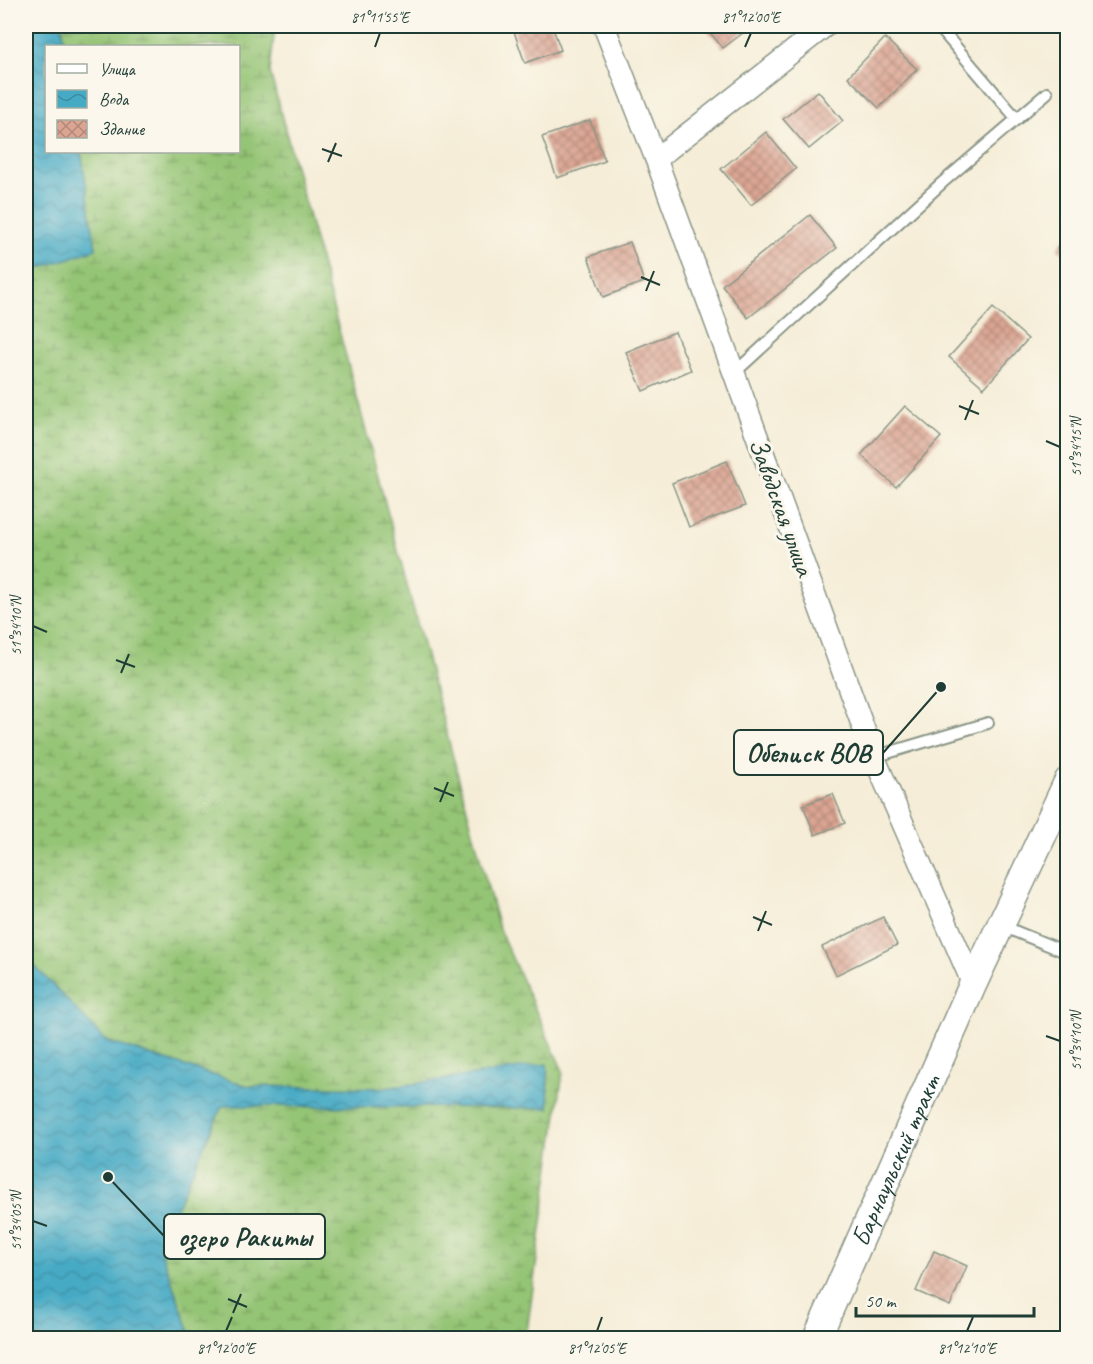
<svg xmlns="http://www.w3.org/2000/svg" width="1093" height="1364" font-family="Caveat,sans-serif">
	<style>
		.forest { fill: url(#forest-crowns); stroke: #4b744d; stroke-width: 1.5 }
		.wetland { fill: url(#wetland-marsh); stroke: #5a8054; stroke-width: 1.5 }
		.water { fill: url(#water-waves); stroke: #32747c; stroke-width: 1.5 }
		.building { fill: url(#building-cross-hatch) }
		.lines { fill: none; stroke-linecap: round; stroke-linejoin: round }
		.service-casing { stroke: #8a9586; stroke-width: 14 }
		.minor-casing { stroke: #8a9586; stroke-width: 24 }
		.tertiary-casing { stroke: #8a9586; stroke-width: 30 }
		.service { stroke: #fff; stroke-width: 10 }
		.minor { stroke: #fff; stroke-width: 21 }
		.tertiary { stroke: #fff; stroke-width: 27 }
		.ticks { fill: none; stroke: #1f3d34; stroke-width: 2 }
		.labels { text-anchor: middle; stroke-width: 6; stroke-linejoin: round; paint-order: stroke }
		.street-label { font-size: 26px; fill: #1f3d34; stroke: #fbf7ec }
		.leader { fill: none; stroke: #1f3d34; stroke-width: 2 }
		.callout-dot { fill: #1f3d34; stroke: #fbf7ec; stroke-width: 2 }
		.callout { fill: #fbf7ec; stroke: #1f3d34; stroke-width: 2 }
		.callout-label { font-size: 27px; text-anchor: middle; font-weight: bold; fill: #1f3d34 }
		.neatline { fill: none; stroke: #1f3d34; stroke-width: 2 }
		.ticks-label { font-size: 15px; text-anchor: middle; fill: #1f3d34 }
	</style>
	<defs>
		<pattern id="forest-crowns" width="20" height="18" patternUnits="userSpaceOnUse" patternTransform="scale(1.5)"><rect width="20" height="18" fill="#7a6"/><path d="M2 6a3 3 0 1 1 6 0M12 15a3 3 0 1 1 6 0" fill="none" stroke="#618c55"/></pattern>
		<pattern id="wetland-marsh" width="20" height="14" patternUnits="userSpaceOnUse" patternTransform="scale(1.5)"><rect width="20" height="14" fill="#94c474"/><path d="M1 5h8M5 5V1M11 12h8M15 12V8" fill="none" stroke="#78a060"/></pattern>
		<pattern id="water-waves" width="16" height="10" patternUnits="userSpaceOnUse" patternTransform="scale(1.5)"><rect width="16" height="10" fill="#46aac5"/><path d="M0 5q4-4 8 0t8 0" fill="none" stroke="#3a8ca1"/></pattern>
		<pattern id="building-cross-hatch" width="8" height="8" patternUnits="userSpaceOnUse" patternTransform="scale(1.5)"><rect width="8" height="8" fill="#dca593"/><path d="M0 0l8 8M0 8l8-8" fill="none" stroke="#b28879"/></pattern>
	</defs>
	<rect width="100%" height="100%" fill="#fbf7ec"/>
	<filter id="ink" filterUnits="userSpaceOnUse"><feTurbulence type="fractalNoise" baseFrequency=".0167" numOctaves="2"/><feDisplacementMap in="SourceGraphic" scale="12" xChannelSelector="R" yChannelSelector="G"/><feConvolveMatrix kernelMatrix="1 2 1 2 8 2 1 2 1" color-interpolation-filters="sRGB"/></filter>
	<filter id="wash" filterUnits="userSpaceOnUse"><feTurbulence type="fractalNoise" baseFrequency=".008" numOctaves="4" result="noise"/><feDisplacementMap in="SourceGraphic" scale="24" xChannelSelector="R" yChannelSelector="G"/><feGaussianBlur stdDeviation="1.35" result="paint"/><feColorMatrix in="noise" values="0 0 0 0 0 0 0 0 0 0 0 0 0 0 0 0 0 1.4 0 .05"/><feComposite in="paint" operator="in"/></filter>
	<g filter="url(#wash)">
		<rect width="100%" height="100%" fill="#f5edd7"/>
		<polygon class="forest" points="1067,1037 1067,1180 1059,1158 1058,1063"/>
		<polygon class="wetland" points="62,26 275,26 270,72 499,929 563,1071 526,1338 192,1338 159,1246 222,1106 549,1108 547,1065 385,1088 248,1086 106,1041 26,957 26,273 96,248 81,152 238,152 238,46 65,46"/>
		<g class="water">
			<polygon points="26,26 62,26 65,46 46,46 46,152 81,152 96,249 26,273"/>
			<polygon points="26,957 106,1041 248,1086 385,1088 547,1064 549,1108 222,1106 159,1246 192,1338 26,1338"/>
		</g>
		<g id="blocks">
			<g class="building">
				<polygon points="512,26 552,26 561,50 525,63"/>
				<polygon points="704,26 752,26 723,48"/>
				<polygon points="885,38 917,69 879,108 848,77"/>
				<polygon points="818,91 843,121 809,149 783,119"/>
				<polygon points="590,120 605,161 557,178 542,137"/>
				<polygon points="766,132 796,169 751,205 721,169"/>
				<polygon points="810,215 837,248 748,318 722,285"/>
				<polygon points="1068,235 1068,257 1057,248"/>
				<polygon points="630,242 644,282 603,297 588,257"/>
				<polygon points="993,308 1028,339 984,388 949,357"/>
				<polygon points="675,332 691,370 643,391 626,352"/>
				<polygon points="905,406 941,437 896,487 861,455"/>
				<polygon points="727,461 745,506 689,527 672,483"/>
				<polygon points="833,794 845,823 815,835 803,805"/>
				<polygon points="883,917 897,945 836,975 822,947"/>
				<polygon points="934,1251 967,1266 950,1306 916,1291"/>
			</g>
		</g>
	</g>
	<g filter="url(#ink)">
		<use href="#blocks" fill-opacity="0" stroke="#8a9586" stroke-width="1.5"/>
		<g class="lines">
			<g class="service-casing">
				<g id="service">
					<polyline points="938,26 1017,119"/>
					<polyline points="733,374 943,182 1047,93"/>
					<polyline points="874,757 988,723"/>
					<polyline points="1002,926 1068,953"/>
				</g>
			</g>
			<g class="minor-casing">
				<g id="minor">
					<polyline points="604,26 656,159 874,757 973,984"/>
					<polyline points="656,159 825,26"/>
				</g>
			</g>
			<g class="tertiary-casing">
				<g id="tertiary">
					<path id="s1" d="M817 1338 973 984 1068 781"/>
				</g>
			</g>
			<use href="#service" class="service"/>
			<use href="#minor" class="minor"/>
			<use href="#tertiary" class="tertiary"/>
		</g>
	</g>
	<path class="ticks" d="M375 47 380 33M745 47 751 33M322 149 342 156M328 162 336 143M641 277 660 285M646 291 654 271M959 406 979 414M965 420 973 400M1046 441 1060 447M33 626 47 632M116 660 135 667M121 673 129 654M434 788 454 796M440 802 448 782M753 917 772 925M758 931 766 911M1046 1036 1060 1041M33 1221 47 1226M228 1299 247 1307M233 1313 241 1294M226 1331 232 1317M597 1331 602 1317M967 1331 973 1317"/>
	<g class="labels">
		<g class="street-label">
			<text transform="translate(782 507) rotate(70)" y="9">Заводская улица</text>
			<text dy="9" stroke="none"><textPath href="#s1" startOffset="194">Барнаульский тракт</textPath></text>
		</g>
	</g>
	<path class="leader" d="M941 687L883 753M108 1177L164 1236"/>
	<g class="callout-dot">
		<circle cx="941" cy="687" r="6"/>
		<circle cx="108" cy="1177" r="6"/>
	</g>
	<g class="callout">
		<rect x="734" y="730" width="149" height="45" rx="6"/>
		<rect x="164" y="1214" width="161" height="45" rx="6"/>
	</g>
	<g class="callout-label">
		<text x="809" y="762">Обелиск ВОВ</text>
		<text x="245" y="1246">озеро Ракиты</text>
	</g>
	<rect width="1093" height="1364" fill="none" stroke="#fbf7ec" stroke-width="66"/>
	<rect x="45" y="45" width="195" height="108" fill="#fbf7ec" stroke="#a3ada2" stroke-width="1.5"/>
	<rect x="57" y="64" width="30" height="9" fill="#ffffff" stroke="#a3ada2" stroke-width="1.5"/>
	<text x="99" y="75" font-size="18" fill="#1f3d34">Улица</text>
	<rect x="57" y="90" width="30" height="18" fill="url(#water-waves)" stroke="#a3ada2" stroke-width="1.5"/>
	<text x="99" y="105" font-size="18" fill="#1f3d34">Вода</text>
	<rect x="57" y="120" width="30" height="18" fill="url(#building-cross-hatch)" stroke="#a3ada2" stroke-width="1.5"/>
	<text x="99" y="135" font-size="18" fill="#1f3d34">Здание</text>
	<path d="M856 1307v9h178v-9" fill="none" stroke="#1f3d34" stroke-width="3"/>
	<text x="865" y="1307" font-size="18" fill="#1f3d34" stroke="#fbf7ec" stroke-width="4.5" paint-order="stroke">50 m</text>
	<rect x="33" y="33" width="1027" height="1298" class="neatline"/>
	<g class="ticks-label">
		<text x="380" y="22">81°11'55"E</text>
		<text x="751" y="22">81°12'00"E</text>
		<text transform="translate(1076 447) rotate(-90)" y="5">51°34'15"N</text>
		<text transform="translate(16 626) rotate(-90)" y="5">51°34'10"N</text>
		<text transform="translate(1076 1041) rotate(-90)" y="5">51°34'10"N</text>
		<text transform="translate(16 1221) rotate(-90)" y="5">51°34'05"N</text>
		<text x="226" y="1353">81°12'00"E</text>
		<text x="597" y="1353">81°12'05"E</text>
		<text x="967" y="1353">81°12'10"E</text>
	</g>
</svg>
